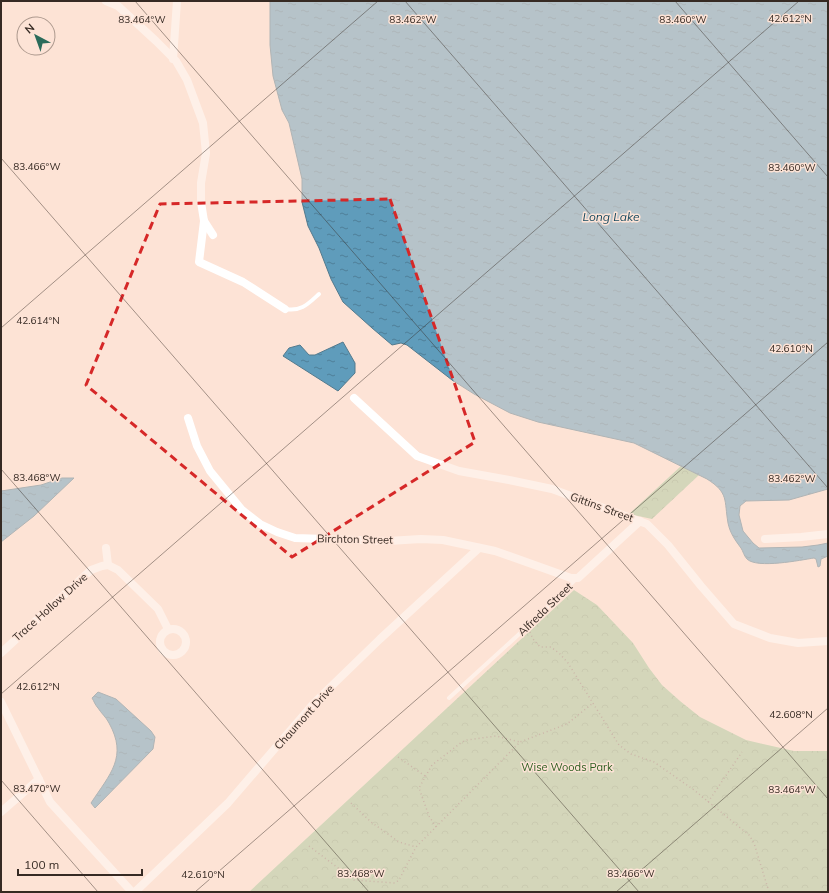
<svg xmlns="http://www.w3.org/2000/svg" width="829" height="893" font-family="Mulish,sans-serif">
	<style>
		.park { fill: url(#park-crowns) }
		.water { fill: url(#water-ripples); stroke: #537a8d }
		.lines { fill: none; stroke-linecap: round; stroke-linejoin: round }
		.path { stroke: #917e74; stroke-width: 1.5; stroke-dasharray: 1 3; stroke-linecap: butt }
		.service { stroke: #fff; stroke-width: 4 }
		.minor { stroke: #fff; stroke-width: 8 }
		.marked { fill: none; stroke: #d62828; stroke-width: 3; stroke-dasharray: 8 5; stroke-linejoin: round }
		.ticks { fill: none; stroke: #362a23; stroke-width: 1; stroke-opacity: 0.45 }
		.labels { text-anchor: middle; stroke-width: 3; stroke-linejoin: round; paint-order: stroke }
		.street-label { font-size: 11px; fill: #362a23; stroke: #fde3d6 }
		.park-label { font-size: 11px; fill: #2c5e1f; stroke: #fde3d6 }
		.water-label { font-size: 12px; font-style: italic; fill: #16495f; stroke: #fde3d6 }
		.ticks-label { font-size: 10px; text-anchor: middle; fill: #362a23; stroke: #fde3d6; stroke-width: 3; stroke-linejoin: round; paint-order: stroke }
	</style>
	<defs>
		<pattern id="park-crowns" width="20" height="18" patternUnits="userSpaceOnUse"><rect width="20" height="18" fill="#a2c699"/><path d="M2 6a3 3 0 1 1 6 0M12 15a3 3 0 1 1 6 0" fill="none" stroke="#8caa84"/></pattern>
		<pattern id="water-ripples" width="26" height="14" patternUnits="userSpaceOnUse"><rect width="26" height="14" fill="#5f9cbb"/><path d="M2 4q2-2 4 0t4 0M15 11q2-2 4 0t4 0" fill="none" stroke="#4f7f98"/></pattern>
	</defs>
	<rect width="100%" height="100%" fill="#fde3d6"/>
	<g class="park">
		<polygon points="681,466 699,475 652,519 629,514"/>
		<polygon points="574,590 597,605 633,643 649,668 662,685 680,701 700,717 746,740 794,751 828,751 828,892 249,892"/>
	</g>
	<g class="water">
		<path d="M270 1H828V489L789 500 746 501 740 506 739 515 743 531 753 543 759 548 802 547 818 545 828 543V556L821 559 820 566 818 567 816 559 814 558C801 560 757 569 747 559 744 556 743 551 741 548 735 540 730 533 728 523 724 500 729 493 707 479L634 443 538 422 510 413 474 394 452 380 407 345 401 343 392 345 372 328 343 302 331 279 319 248 308 226 302 202V179L289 123 282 110 273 76 270 45Z"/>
		<polygon points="343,342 355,363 355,373 338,391 283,356 289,348 300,345 309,355 315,355"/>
		<polygon points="62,478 74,478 34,516 1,542 1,491 41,485"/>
		<path d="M98 692 116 699 151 731 155 737 153 749 95 808 91 803C110 774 128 757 109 723 106 717 101 713 98 708 95 705 94 701 92 698Z"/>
	</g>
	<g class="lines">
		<g class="path">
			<polyline points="530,632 533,639 540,647 551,647 560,654 568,663 619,745 631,754 654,762 694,790 749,835 754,843 769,892"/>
			<polyline points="398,757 425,776"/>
			<polyline points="708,802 742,752"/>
			<polyline points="351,803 371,822 399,842 416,847"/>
			<polyline points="436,827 429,816 419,788 432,765 462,742 467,740 496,736 520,742"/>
			<polyline points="309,846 354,880 395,883 399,880 416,847 520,742 567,724 593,703"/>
		</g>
		<g class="service">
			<path d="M285 309C301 312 308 304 319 294"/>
			<polyline points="449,698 528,626 577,578"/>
		</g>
		<g class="minor">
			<polyline points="106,1 118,6 156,41 176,61 187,80 203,123 206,153 201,183 201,202 204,221 213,235"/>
			<polyline points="173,59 177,1"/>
			<polyline points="204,221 199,262 243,282 285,309"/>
			<polyline points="354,398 417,456 459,471 509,480 552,489 647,524 668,545 701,586 734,624 770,638 798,643 828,641"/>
			<polyline points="188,418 197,446 210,471 242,510 260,524 277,532 295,538 388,541 421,539 443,540 495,551 571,578 578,578 640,521"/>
			<polyline points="765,539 801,537 828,534"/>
			<polyline points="106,548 108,565"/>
			<circle cx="173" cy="642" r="13"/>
			<polyline points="1,653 91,570 102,566 108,565 118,570 158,609 168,629"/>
			<polyline points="1,702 50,802 132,892"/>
			<polyline points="1,812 39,779"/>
			<polyline points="135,892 228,803 314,703 380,639 479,548"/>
		</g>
	</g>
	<path d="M0 0H829V893H0ZM390 199 475 442 292 557 86 385 160 204Z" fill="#fde3d6" fill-opacity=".55" fill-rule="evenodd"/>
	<path class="marked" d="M390 199 475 442 292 557 86 385 160 204Z"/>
	<path class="ticks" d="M135 1 828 799M405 1 828 488M675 1 828 177M1 158 639 892M1 328 378 1M1 469 369 892M1 694 799 1M1 780 98 892M195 892 828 342M616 892 828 708"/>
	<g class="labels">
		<g class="street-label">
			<text transform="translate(602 507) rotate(20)" y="4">Gittins Street</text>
			<text transform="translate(355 539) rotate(1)" y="4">Birchton Street</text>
			<text transform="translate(50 607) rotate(-42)" y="4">Trace Hollow Drive</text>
			<text transform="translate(545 609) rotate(-44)" y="4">Alfreda Street</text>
			<text transform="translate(304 717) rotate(-48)" y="4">Chaumont Drive</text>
		</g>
		<g class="park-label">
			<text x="567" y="771">Wise Woods Park</text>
		</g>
		<g class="water-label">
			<text x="611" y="221">Long Lake</text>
		</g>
	</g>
	<g class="ticks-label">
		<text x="790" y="22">42.612°N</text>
		<text x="142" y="23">83.464°W</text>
		<text x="413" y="23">83.462°W</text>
		<text x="683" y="23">83.460°W</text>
		<text x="37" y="170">83.466°W</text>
		<text x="792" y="171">83.460°W</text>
		<text x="38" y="324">42.614°N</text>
		<text x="791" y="352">42.610°N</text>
		<text x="37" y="481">83.468°W</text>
		<text x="792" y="482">83.462°W</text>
		<text x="38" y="690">42.612°N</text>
		<text x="791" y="718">42.608°N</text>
		<text x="37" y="792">83.470°W</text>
		<text x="792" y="793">83.464°W</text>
		<text x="361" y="877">83.468°W</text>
		<text x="631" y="877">83.466°W</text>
		<text x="203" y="878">42.610°N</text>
	</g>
	<rect width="829" height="893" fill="none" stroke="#362a23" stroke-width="4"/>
	<g transform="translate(36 36) rotate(319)"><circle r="19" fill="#fde3d6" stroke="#ad998e"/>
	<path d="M0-3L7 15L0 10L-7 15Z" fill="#2b6b5a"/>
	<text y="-6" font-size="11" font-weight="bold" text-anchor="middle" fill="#362a23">N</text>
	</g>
	<path d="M18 869v6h124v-6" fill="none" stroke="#362a23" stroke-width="2"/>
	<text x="24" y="869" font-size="12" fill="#362a23" stroke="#fde3d6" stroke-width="3" paint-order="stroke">100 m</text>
</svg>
